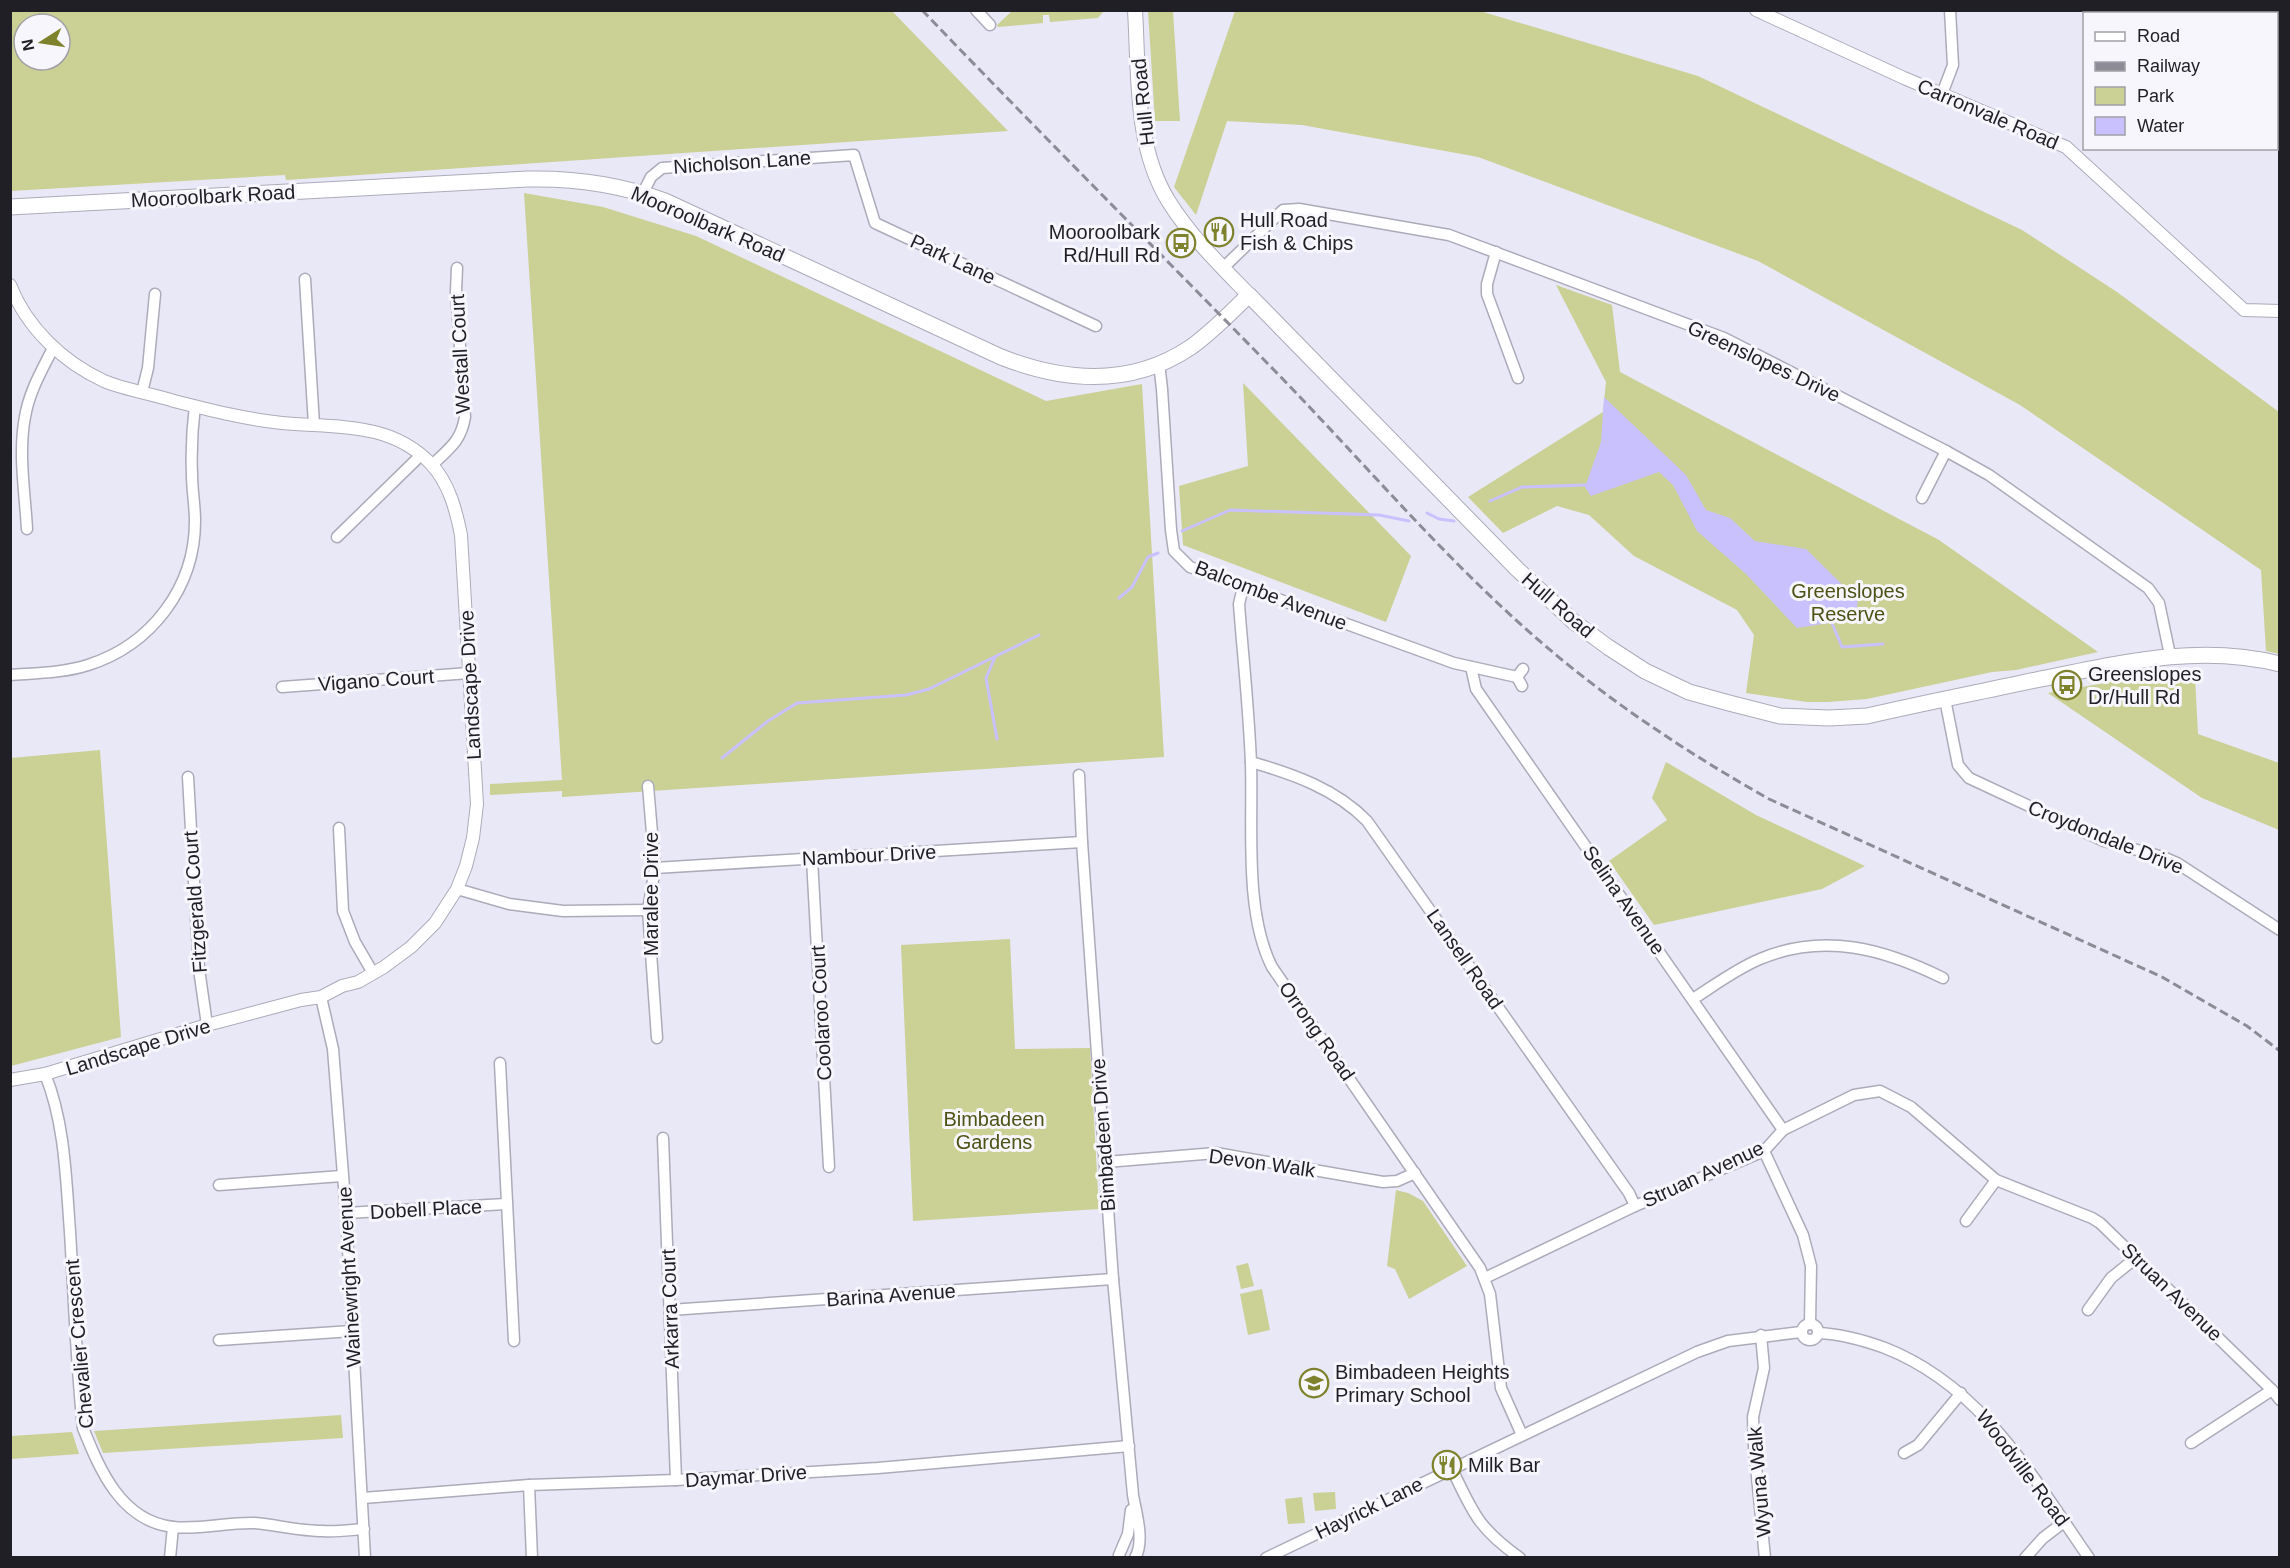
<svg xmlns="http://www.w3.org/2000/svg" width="2290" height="1568" font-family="Arial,sans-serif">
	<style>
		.green { fill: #cbd094; fill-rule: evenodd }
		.water { fill: #c8c1fd }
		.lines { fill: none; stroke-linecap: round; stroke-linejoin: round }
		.stream { stroke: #c8c1fd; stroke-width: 3 }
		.minor-casing { stroke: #acabba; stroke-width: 13 }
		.tertiary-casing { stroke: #acabba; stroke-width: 14 }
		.secondary-casing { stroke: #acabba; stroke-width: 16 }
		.primary-casing { stroke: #acabba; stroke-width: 17 }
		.minor { stroke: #fff; stroke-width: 10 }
		.tertiary { stroke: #fff; stroke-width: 12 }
		.secondary { stroke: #fff; stroke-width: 14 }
		.primary { stroke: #fff; stroke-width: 15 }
		.rail { stroke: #8c8b96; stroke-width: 3; stroke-dasharray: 9 4.5; stroke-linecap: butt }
		.labels { text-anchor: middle; stroke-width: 6; stroke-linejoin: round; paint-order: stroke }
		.street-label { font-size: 20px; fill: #201f25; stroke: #f7f6fc }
		.poi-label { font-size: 20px; fill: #201f25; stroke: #f7f6fc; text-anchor: start }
		.park-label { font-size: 20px; fill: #4f5216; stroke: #f7f6fc }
	</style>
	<rect width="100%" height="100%" fill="#e9e8f7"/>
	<g class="green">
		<path d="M11 10 892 11 1008 131 286 180 285 175 11 191ZM24 24H60V60H24Z"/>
		<polygon points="1012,11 1012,10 1104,11 1098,18 1050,22 1049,15 1043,15 1043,23 998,27 997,25"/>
		<polygon points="1148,11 1173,11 1180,121 1155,121"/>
		<polygon points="1235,11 1480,11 1698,76 2022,230 2117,292 2279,412 2279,654 2266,651 2261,570 2020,405 1758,261 1478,157 1302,125 1227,121 1196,215 1174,187"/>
		<polygon points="524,193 603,207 696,236 1046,401 1142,384 1164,757 562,797 562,791 490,795 490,784 562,780"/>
		<polygon points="1556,285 1612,305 1620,372 1939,540 2098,652 2016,670 1992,672 1867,699 1828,702 1807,702 1746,693 1754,635 1737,610 1634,556 1589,515 1557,506 1503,533 1468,497 1603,412 1606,382"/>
		<polygon points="1243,383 1411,556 1386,622 1183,545 1179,486 1248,466"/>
		<polygon points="2172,677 2195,677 2198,734 2279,763 2279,830 2202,798 2048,693 2116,681"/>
		<polygon points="100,750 121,1037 11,1066 11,758"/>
		<polygon points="1666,762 1756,815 1865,866 1822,889 1654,925 1609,861 1667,820 1652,798"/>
		<polygon points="1010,939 1015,1049 1090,1048 1099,1209 913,1221 901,945"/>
		<polygon points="1396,1190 1408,1193 1423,1201 1467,1266 1409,1299 1395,1269 1387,1266"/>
		<polygon points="1248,1263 1254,1286 1241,1289 1236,1266"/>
		<polygon points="1262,1289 1270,1330 1248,1335 1240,1294"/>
		<polygon points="341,1415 343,1438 103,1453 94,1431"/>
		<polygon points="72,1432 79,1454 11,1459 11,1436"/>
		<polygon points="1335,1492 1336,1509 1315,1511 1313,1493"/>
		<polygon points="1302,1497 1305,1523 1288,1524 1285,1499"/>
	</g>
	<polygon class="water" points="1604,397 1686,475 1706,510 1730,518 1755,541 1806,549 1858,600 1855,619 1797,628 1746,574 1697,531 1673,485 1659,472 1591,496 1585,487 1601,442"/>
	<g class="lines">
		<g class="stream">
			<polyline points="1490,501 1522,487 1586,485"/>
			<polyline points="1427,513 1439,519 1454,521"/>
			<polyline points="1182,531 1230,510 1379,515 1409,521"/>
			<polyline points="1119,598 1132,587 1148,557 1158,553"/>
			<polyline points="1832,623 1842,647 1883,644"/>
			<polyline points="995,657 986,678 997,739"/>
			<polyline points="722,758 768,721 797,703 906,695 929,689 1039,635"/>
		</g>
		<g class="minor-casing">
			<g id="minor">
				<polyline points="976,10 990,25"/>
				<polyline points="2110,10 2110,14"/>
				<polyline points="2239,10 2239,14"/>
				<polyline points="1942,94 1953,65 1950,10"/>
				<polyline points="643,193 651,177 662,168 854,155 875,223 1096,326"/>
				<polyline points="1496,252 1487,284 1487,294 1518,378"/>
				<polyline points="1223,268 1283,210 1299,209 1449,235 1724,338 1946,451 1989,475 2148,588 2159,603 2170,655"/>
				<polyline points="305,279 314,425"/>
				<polyline points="1159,363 1162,389 1171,530 1174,551 1190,567 1454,663 1517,677"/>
				<polyline points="142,392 148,368 155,294"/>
				<path d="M432 465C450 448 461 441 465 417L456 291 457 268"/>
				<polyline points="1922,498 1946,451"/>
				<path d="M27 529C25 493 18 453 25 417 29 392 42 370 53 348"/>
				<polyline points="337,537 421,455"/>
				<path d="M1243 587 1239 604C1243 657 1249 710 1251 764 1253 825 1244 912 1272 967L1480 1268 1490 1294 1501 1388 1522 1435"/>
				<polyline points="1471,667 1476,689 1783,1130"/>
				<path d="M10 675C36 673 63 673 88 665 151 645 195 588 195 521 195 506 192 490 192 475 191 452 192 429 195 406"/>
				<polyline points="1522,686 1517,677 1523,669"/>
				<polyline points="282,687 469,673"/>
				<polyline points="1945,699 1958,765 1969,778 2104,841 2163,857 2177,863 2280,930"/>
				<path d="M1251 762C1293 774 1336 789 1367 821L1629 1193 1635 1206"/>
				<path d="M1079 775 1082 842 1113 1279 1133 1495C1136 1513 1145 1541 1135 1558"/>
				<polyline points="188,777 199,969 207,1025"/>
				<polyline points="648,786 655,868 648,910 657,1038"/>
				<polyline points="339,828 343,911 355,942 373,973"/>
				<polyline points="812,859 829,1167"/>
				<polyline points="655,868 1082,842"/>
				<polyline points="457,889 509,904 563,911 648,910"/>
				<polyline points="321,997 333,1049 346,1213 365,1558"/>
				<path d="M1693 999C1715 985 1736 969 1760 959 1824 932 1884 949 1943 978"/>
				<polyline points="500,1063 514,1341"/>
				<path d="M45 1074C65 1123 66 1179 70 1232 74 1297 76 1363 83 1428 100 1470 121 1521 173 1527 200 1530 228 1522 255 1523 277 1525 300 1531 323 1531 336 1532 350 1530 364 1529"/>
				<polyline points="663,1138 676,1480"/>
				<polyline points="1764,1151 1803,1235 1811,1266 1810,1324"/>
				<polyline points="1106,1162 1216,1153 1383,1182 1397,1181 1415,1173"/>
				<polyline points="219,1185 342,1176"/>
				<polyline points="346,1213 506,1204"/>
				<polyline points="1966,1221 1996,1180"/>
				<polyline points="1485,1278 1635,1206 1764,1151 1783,1130 1854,1095 1880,1091 1911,1107 1996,1180 2092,1218 2100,1223 2272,1390 2280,1400"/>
				<polyline points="670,1310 1113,1279"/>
				<polyline points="2088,1310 2111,1278 2137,1257"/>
				<circle cx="1810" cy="1332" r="8"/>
				<path d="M1818 1333C1842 1334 1863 1340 1885 1348 1982 1386 2032 1476 2089 1558"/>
				<polyline points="1761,1335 1764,1368 1753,1417 1754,1446 1765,1558"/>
				<polyline points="219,1340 352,1331"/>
				<polyline points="2191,1443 2272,1390"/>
				<polyline points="1904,1453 1918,1445 1961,1393"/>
				<path d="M1452 1469C1473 1513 1478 1528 1520 1558"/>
				<polyline points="529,1485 532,1558"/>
				<polyline points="363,1498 529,1485 676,1480 878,1468 1129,1446"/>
				<polyline points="1119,1555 1128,1534 1131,1510"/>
				<polyline points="170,1558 173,1527"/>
				<polyline points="1266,1558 1697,1352 1728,1341 1801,1332"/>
				<polyline points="2025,1558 2043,1538 2064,1522"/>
			</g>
		</g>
		<g class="tertiary-casing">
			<g id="tertiary">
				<polyline points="1756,10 1904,78 2066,147 2244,310 2280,311"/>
				<path d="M10 285C27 328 63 362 104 381 126 390 152 394 174 401 209 410 245 419 282 423 335 428 390 421 431 464 449 483 456 510 461 535L477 804 473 838 466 866 457 889 435 923 411 947 384 967 358 982 342 986 321 997 301 1000 207 1025 45 1074 10 1080"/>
			</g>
		</g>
		<g class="secondary-casing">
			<path id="secondary" d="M1135 10C1139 74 1134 146 1169 202 1191 237 1221 266 1249 295"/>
		</g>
		<g class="primary-casing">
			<path id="primary" d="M10 207 528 179C576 178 619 184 665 201L1001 357C1065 382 1132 387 1191 347 1212 332 1230 313 1249 295L1517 569 1574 622 1608 647 1645 671 1689 692 1729 703 1780 716 1829 718 1867 716C1923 703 1980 692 2036 680 2117 664 2197 643 2280 664"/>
		</g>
		<use href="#minor" class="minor"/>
		<use href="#tertiary" class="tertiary"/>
		<use href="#secondary" class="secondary"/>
		<use href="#primary" class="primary"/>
		<path class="rail" d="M922 10C1038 131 1156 249 1273 369 1360 458 1441 555 1535 637 1607 700 1686 752 1769 799L2162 977 2247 1026 2280 1051"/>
	</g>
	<defs>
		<g id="restaurant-ring" transform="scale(1.5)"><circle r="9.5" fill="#f7f6fc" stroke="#7f822d" stroke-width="1.5"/><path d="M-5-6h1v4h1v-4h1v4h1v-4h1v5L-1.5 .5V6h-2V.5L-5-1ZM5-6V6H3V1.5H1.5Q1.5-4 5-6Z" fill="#7f822d"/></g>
		<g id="bus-ring" transform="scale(1.5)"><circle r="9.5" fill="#f7f6fc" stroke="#7f822d" stroke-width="1.5"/><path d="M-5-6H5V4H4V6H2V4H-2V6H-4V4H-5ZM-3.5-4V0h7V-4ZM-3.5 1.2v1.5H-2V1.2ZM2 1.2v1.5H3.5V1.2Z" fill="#7f822d"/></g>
		<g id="school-ring" transform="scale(1.5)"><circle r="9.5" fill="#f7f6fc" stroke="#7f822d" stroke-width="1.5"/><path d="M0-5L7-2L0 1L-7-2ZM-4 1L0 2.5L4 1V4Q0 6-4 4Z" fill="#7f822d"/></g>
	</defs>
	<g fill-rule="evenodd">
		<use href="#restaurant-ring" x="1219" y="232"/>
		<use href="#bus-ring" x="1181" y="243"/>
		<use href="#bus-ring" x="2067" y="685"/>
		<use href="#school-ring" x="1314" y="1383"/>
		<use href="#restaurant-ring" x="1447" y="1465"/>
	</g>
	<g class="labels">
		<g class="street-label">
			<text transform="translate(1143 102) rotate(-96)" y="7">Hull Road</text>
			<text transform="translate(1988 114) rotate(23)" y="7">Carronvale Road</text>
			<text transform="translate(742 162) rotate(-4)" y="7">Nicholson Lane</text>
			<text transform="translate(213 196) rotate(-3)" y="7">Mooroolbark Road</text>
			<text transform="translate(708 224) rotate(23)" y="7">Mooroolbark Road</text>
			<text transform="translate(953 259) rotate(25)" y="7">Park Lane</text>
			<text transform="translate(460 354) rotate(-93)" y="7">Westall Court</text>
			<text transform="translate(1764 361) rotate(25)" y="7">Greenslopes Drive</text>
			<text transform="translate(1271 595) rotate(21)" y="7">Balcombe Avenue</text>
			<text transform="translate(1558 605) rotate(41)" y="7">Hull Road</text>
			<text transform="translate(376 680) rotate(-4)" y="7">Vigano Court</text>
			<text transform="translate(470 685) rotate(-93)" y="7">Landscape Drive</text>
			<text transform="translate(2106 837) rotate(22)" y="7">Croydondale Drive</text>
			<text transform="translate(869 855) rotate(-3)" y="7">Nambour Drive</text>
			<text transform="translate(651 894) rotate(-90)" y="7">Maralee Drive</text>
			<text transform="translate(1624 900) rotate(55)" y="7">Selina Avenue</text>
			<text transform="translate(195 902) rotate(-94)" y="7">Fitzgerald Court</text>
			<text transform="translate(1465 959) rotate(55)" y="7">Lansell Road</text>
			<text transform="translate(821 1013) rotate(-93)" y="7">Coolaroo Court</text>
			<text transform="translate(1317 1031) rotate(55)" y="7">Orrong Road</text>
			<text transform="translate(138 1047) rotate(-17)" y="7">Landscape Drive</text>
			<text transform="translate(1103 1135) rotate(-94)" y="7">Bimbadeen Drive</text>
			<text transform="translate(1262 1163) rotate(8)" y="7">Devon Walk</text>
			<text transform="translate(1703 1174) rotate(-25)" y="7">Struan Avenue</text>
			<text transform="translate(426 1209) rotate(-3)" y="7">Dobell Place</text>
			<text transform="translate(349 1277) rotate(-93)" y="7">Wainewright Avenue</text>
			<text transform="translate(2172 1292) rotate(44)" y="7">Struan Avenue</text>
			<text transform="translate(891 1295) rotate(-4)" y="7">Barina Avenue</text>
			<text transform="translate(670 1309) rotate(-92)" y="7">Arkarra Court</text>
			<text transform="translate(79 1344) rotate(-95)" y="7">Chevalier Crescent</text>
			<text transform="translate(2023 1468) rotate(53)" y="7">Woodville Road</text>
			<text transform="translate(746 1476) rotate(-4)" y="7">Daymar Drive</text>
			<text transform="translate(1759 1482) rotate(-95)" y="7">Wyuna Walk</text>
			<text transform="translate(1369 1508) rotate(-26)" y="7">Hayrick Lane</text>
		</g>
		<g class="poi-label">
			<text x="1240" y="227">Hull Road<tspan x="1240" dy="23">Fish &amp; Chips</tspan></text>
			<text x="1160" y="239" text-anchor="end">Mooroolbark<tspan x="1160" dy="23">Rd/Hull Rd</tspan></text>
			<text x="2088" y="681">Greenslopes<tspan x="2088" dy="23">Dr/Hull Rd</tspan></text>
			<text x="1335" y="1379">Bimbadeen Heights<tspan x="1335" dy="23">Primary School</tspan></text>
			<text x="1468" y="1472">Milk Bar</text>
		</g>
		<g class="park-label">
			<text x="1848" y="598">Greenslopes<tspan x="1848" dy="23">Reserve</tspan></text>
			<text x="994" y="1126">Bimbadeen<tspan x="994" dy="23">Gardens</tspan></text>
		</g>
	</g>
	<rect width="2290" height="1568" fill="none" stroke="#201f25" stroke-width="24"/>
	<rect x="2083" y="12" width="195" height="138" fill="#f7f6fc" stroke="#a1a0a6" stroke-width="1.5"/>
	<rect x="2095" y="32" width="30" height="9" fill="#ffffff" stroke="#a1a0a6" stroke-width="1.5"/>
	<text x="2137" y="42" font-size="18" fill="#201f25">Road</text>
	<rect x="2095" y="62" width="30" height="9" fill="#8c8b96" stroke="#a1a0a6" stroke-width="1.5"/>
	<text x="2137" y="72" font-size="18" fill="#201f25">Railway</text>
	<rect x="2095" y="87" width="30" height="18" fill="#cbd094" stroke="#a1a0a6" stroke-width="1.5"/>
	<text x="2137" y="102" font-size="18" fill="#201f25">Park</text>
	<rect x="2095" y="117" width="30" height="18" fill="#c8c1fd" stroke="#a1a0a6" stroke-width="1.5"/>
	<text x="2137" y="132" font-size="18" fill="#201f25">Water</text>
	<g transform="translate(42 42) rotate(258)"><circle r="28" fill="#f7f6fc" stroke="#a1a0a6" stroke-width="1.5"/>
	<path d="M0-4.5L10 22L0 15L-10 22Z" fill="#7f822d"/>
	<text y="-9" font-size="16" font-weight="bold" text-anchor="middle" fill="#201f25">N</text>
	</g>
</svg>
